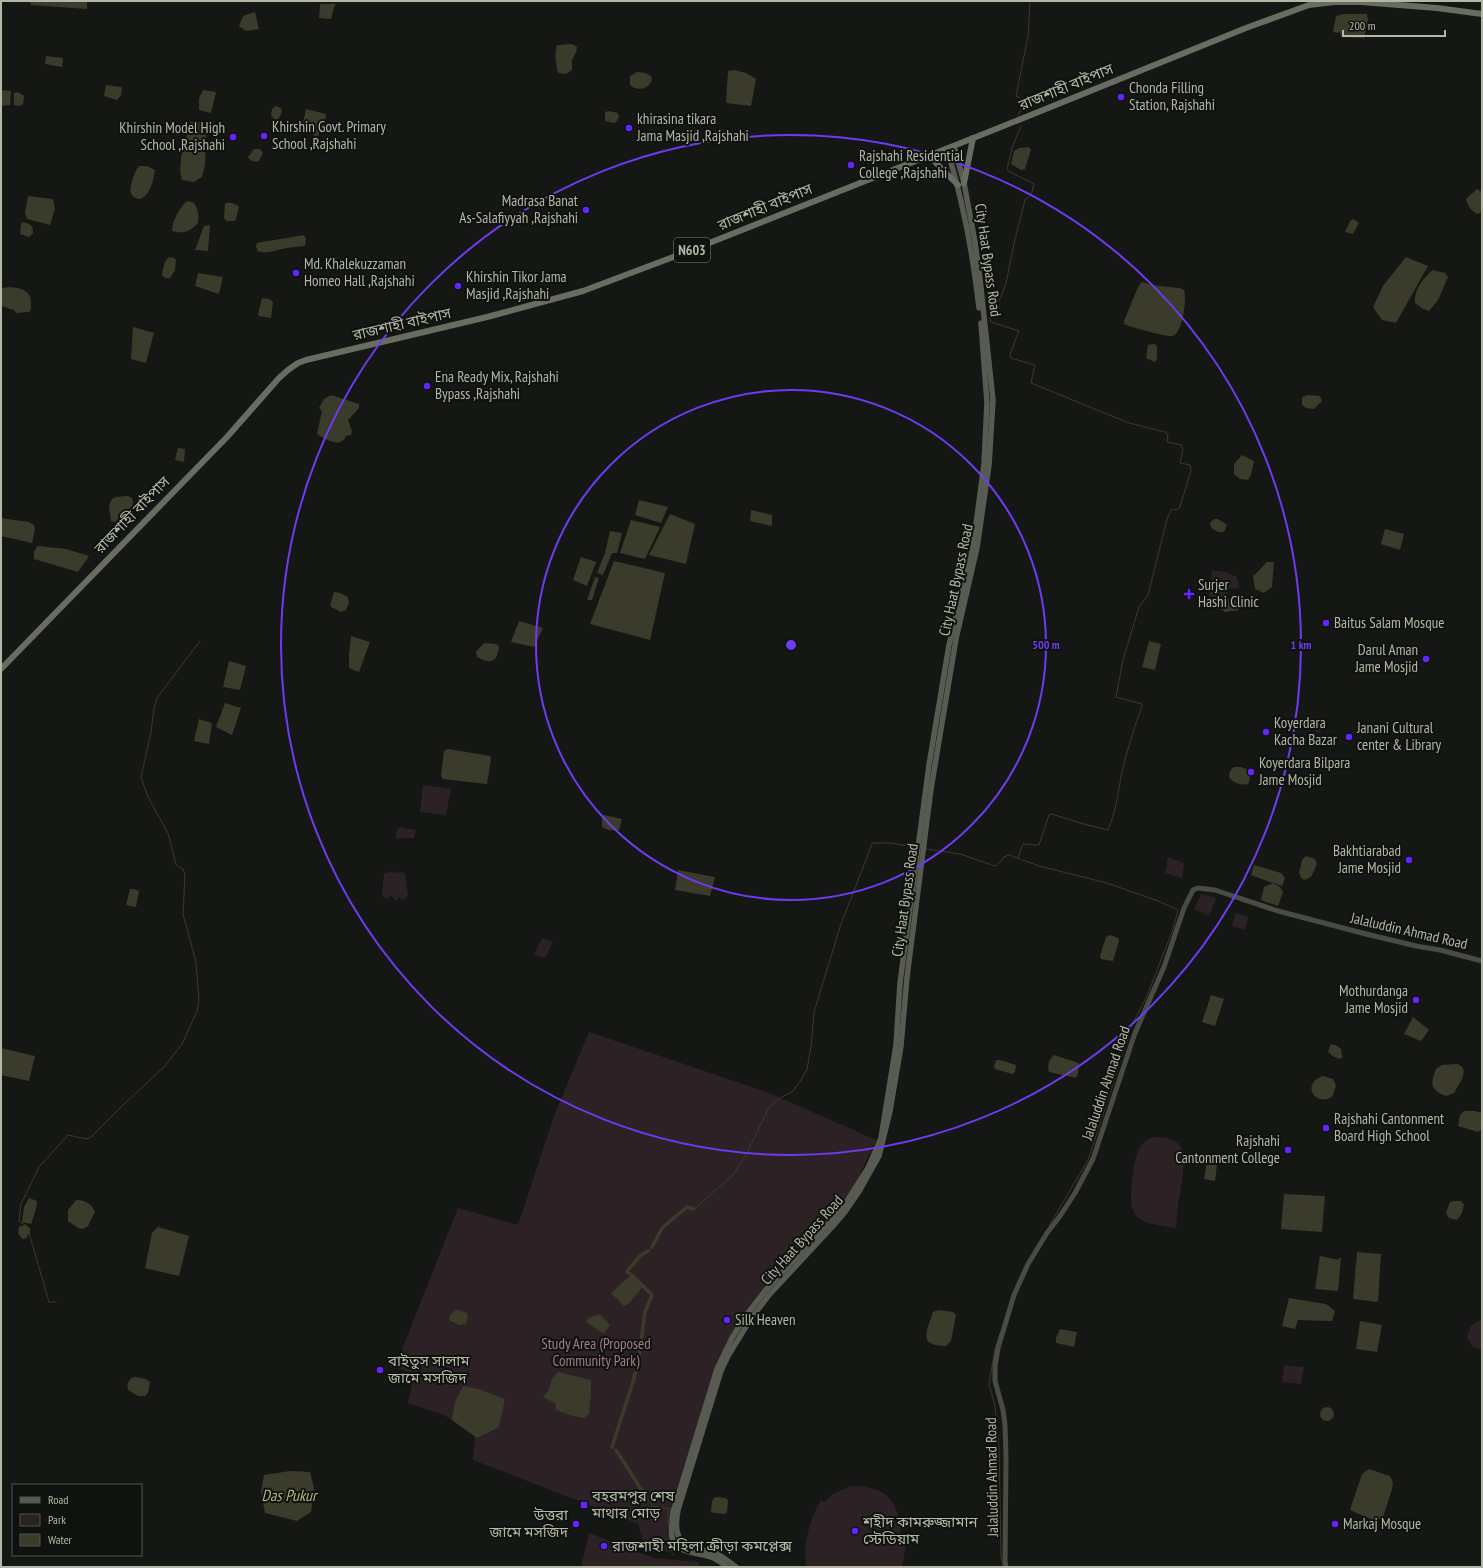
<svg xmlns="http://www.w3.org/2000/svg" width="1483" height="1568" font-family="'PT Sans Narrow','Noto Sans Bengali',sans-serif">
	<style>
		.green { fill: #2c2225 }
		.water { fill: #3a3b2a }
		.lines { fill: none; stroke-linecap: round; stroke-linejoin: round }
		.stream { stroke: #3a3b2a; stroke-width: 1 }
		.canal { stroke: #3a3b2a; stroke-width: 3.5 }
		.secondary { stroke: #484c43; stroke-width: 5 }
		.primary { stroke: #575b51; stroke-width: 5.5 }
		.highway { stroke: #696d61; stroke-width: 6 }
		.ring { fill: none; stroke: #703af2; stroke-width: 2 }
		.poi-dot { fill: #6424ff; stroke: #10120f; stroke-width: 1.5 }
		.labels { text-anchor: middle; stroke-width: 4; stroke-linejoin: round; paint-order: stroke }
		.shield { fill: #10120f; stroke: #818678; stroke-width: 1 }
		.shield-label { font-size: 14px; font-weight: bold; fill: #b2b8a5 }
		.street-label { font-size: 15px; fill: #b2b8a5; stroke: #10120f }
		.poi-label { font-size: 15px; fill: #b2b8a5; stroke: #10120f; text-anchor: start }
		.park-label { font-size: 15px; fill: #a47b88; stroke: #10120f }
		.water-label { font-size: 16px; font-style: italic; fill: #b0b579; stroke: #10120f }
		.centre { fill: #703af2; stroke: #10120f; stroke-width: 2 }
		.ring-label { font-size: 12px; text-anchor: middle; font-weight: bold; fill: #703af2; stroke: #10120f; stroke-width: 4; stroke-linejoin: round; paint-order: stroke }
	</style>
	<rect width="100%" height="100%" fill="#151714"/>
	<g class="green">
		<polygon points="1212,570 1225,572 1237,577 1240,588 1228,589 1227,598 1209,596"/>
		<polygon points="1311,717 1324,721 1320,733 1307,728"/>
		<polygon points="423,785 451,789 446,815 420,812"/>
		<polygon points="398,827 416,830 414,838 395,838"/>
		<polygon points="1168,857 1184,863 1182,878 1165,873"/>
		<polygon points="395,871 396,873 402,872 405,874 408,896 404,900 398,897 396,901 391,895 389,898 383,897 382,895 384,873"/>
		<polygon points="1201,894 1216,898 1209,916 1194,909"/>
		<polygon points="1236,913 1248,917 1245,930 1232,926"/>
		<polygon points="542,938 553,942 545,958 534,955"/>
		<polygon points="589,1032 767,1092 876,1140 850,1196 764,1293 724,1351 698,1423 672,1504 671,1543 681,1553 645,1549 638,1524 473,1460 475,1436 444,1415 408,1403 414,1374 395,1367 458,1208 518,1225 554,1116"/>
		<path d="M1152 1137C1191 1136 1185 1159 1181 1188 1178 1201 1177 1214 1176 1228 1163 1226 1143 1225 1135 1214 1127 1204 1133 1161 1139 1149 1142 1143 1146 1140 1152 1137Z"/>
		<polygon points="1478,1321 1482,1321 1482,1350 1473,1347 1467,1337 1471,1326"/>
		<polygon points="1284,1365 1304,1367 1301,1384 1282,1382"/>
		<path d="M850 1486C888 1485 900 1503 901 1538L907 1539 902 1567H806C803 1545 809 1519 821 1500L824 1502 833 1494Z"/>
		<polygon points="589,1533 654,1558 699,1562 698,1567 581,1567"/>
	</g>
	<g class="water">
		<polygon points="30,1 87,1 87,9 31,5"/>
		<polygon points="333,3 336,5 334,7 331,19 319,18 320,4 329,4"/>
		<polygon points="255,12 259,29 246,31 239,26 243,16"/>
		<polygon points="1344,14 1367,14 1368,20 1364,38 1343,37 1341,36 1340,32 1336,33 1333,31 1336,16"/>
		<path d="M571 44 574 45 577 47 576 52 572 60V70L566 74 558 73C556 64 554 55 557 45Z"/>
		<polygon points="46,56 63,58 62,67 45,64"/>
		<polygon points="734,70 746,73 756,79 751,106 726,103 728,71"/>
		<path d="M637 72 645 73 651 76 652 80C648 89 638 92 630 85V76Z"/>
		<polygon points="106,85 122,87 121,95 117,100 104,96"/>
		<polygon points="1,90 11,91 10,105 1,106"/>
		<polygon points="203,90 216,92 211,113 199,110 199,98"/>
		<polygon points="18,92 24,96 23,104 20,106 14,105 14,93"/>
		<polygon points="276,106 281,108 282,112 279,118 275,121 271,115 272,109"/>
		<polygon points="306,109 326,114 324,130 320,131 318,136 313,135 313,132 302,127"/>
		<polygon points="609,111 618,113 619,117 617,121 614,123 605,121 605,112"/>
		<polygon points="190,122 199,122 207,124 205,165 202,177 194,182 182,180 180,171 181,158"/>
		<polygon points="1029,147 1031,150 1025,169 1021,170 1011,164 1014,151 1019,148"/>
		<path d="M254 149H260L263 153 259 161C254 162 251 162 248 157Z"/>
		<path d="M139 166H147L155 170C153 181 151 193 141 199 137 199 132 197 131 193 129 187 135 170 139 166Z"/>
		<path d="M1477 189 1482 192V211L1478 214C1471 211 1468 207 1466 199Z"/>
		<polygon points="28,196 53,199 55,209 50,225 27,219 25,212"/>
		<path d="M189 201 194 203C198 209 199 216 198 223 189 232 185 234 172 231 172 221 179 209 186 202Z"/>
		<polygon points="227,203 232,203 239,206 236,219 234,221 227,221 224,218 225,204"/>
		<polygon points="1353,219 1359,223 1353,234 1345,232 1350,221"/>
		<path d="M23 222C30 224 33 225 33 233L29 237 20 234 21 224Z"/>
		<polygon points="210,225 208,251 195,250 204,226"/>
		<path d="M304 235 306 239 305 246C297 247 290 247 282 249 274 251 267 254 258 251L256 247 257 243 262 242Z"/>
		<path d="M169 257 174 258 176 260 175 270 170 278H165L162 275C163 269 164 261 169 257Z"/>
		<polygon points="1406,257 1428,266 1396,323 1382,320 1373,307 1383,286"/>
		<path d="M1433 270 1445 273 1448 277 1438 300 1429 311 1423 309 1415 303C1413 291 1424 277 1433 270Z"/>
		<polygon points="198,273 223,277 219,294 195,286"/>
		<path d="M1142 282 1158 286 1180 288 1184 290C1187 299 1183 334 1172 336 1166 337 1130 327 1124 324V321L1138 287Z"/>
		<path d="M1 288C12 286 32 287 31 303 31 307 32 309 29 312L16 313 14 310 1 306Z"/>
		<polygon points="262,298 269,299 273,302 271,318 259,316 258,314"/>
		<polygon points="133,327 154,333 146,363 131,359"/>
		<polygon points="1154,344 1157,346 1157,359 1155,362 1146,358 1148,345"/>
		<path d="M331 395 359 404V408L348 420 352 431 351 435 346 436C346 437 343 441 342 441 336 446 322 437 317 434L322 411 319 408 324 399Z"/>
		<polygon points="1308,395 1320,396 1322,401 1314,409 1306,408 1302,405 1302,397"/>
		<polygon points="178,448 185,449 184,462 175,460"/>
		<polygon points="1242,455 1254,461 1251,475 1248,480 1240,479 1234,474 1234,464"/>
		<path d="M128 496 132 498C135 507 129 515 124 522L117 523 111 521 109 506 112 499 116 497Z"/>
		<polygon points="639,500 668,507 661,523 635,515"/>
		<polygon points="751,510 772,515 772,526 750,521"/>
		<polygon points="670,514 695,524 686,564 649,555"/>
		<polygon points="1,518 29,522 34,525 35,529 32,543 1,536"/>
		<polygon points="1214,519 1218,519 1227,525 1224,532 1218,532 1211,528 1210,523"/>
		<polygon points="631,520 660,527 645,559 620,553"/>
		<polygon points="1385,529 1404,534 1400,550 1381,544"/>
		<polygon points="610,531 622,533 617,553 612,553 603,575 597,573 605,553"/>
		<polygon points="37,546 66,549 89,556 78,572 34,559 34,552"/>
		<polygon points="581,557 596,562 587,586 573,580"/>
		<polygon points="614,561 665,573 650,640 590,624"/>
		<path d="M1267 562H1274L1272 587 1264 593 1255 589 1253 576C1258 572 1262 567 1267 562Z"/>
		<polygon points="595,577 599,578 592,600 587,600"/>
		<polygon points="334,592 340,593 348,597 349,603 346,610 341,612 333,608 330,606"/>
		<polygon points="1227,598 1238,601 1238,610 1225,612 1219,607 1223,599"/>
		<polygon points="519,621 543,628 534,647 511,642"/>
		<polygon points="351,636 370,642 359,672 349,668 349,655"/>
		<polygon points="1149,641 1161,644 1155,670 1142,667"/>
		<path d="M484 643 496 644 499 646C497 662 491 665 477 657L476 652Z"/>
		<polygon points="229,661 246,666 240,690 223,687"/>
		<polygon points="225,703 241,708 232,735 216,727"/>
		<polygon points="199,719 212,723 209,744 194,741"/>
		<polygon points="448,749 490,756 491,759 487,784 443,779 441,776 444,751"/>
		<path d="M1234 767H1241L1249 770 1250 778 1248 784C1241 786 1233 783 1229 777L1230 771Z"/>
		<path d="M604 815 622 819 619 830C614 831 605 830 602 827V817Z"/>
		<polygon points="1306,856 1315,859 1317,864 1311,877 1305,880 1302,879 1299,873 1302,860"/>
		<polygon points="1254,865 1281,873 1285,878 1282,886 1273,883 1280,887 1283,892 1278,906 1261,900 1264,887 1273,883 1251,875"/>
		<polygon points="678,870 715,877 710,896 675,890"/>
		<polygon points="130,889 134,889 139,891 136,907 126,905"/>
		<polygon points="1110,935 1118,938 1119,941 1113,961 1101,959 1100,956 1106,937"/>
		<polygon points="1211,995 1224,999 1215,1026 1202,1022"/>
		<polygon points="1413,1017 1429,1030 1421,1041 1404,1034"/>
		<polygon points="1331,1044 1336,1045 1342,1050 1341,1052 1343,1057 1340,1059 1332,1056 1331,1054 1328,1052"/>
		<polygon points="1,1048 35,1056 29,1081 1,1075"/>
		<path d="M1054 1055 1079 1063 1078 1074 1076 1078 1049 1072C1047 1065 1049 1060 1054 1055Z"/>
		<polygon points="996,1060 1000,1060 1016,1065 1015,1072 1012,1074 995,1069 994,1066"/>
		<path d="M1458 1064 1463 1068 1464 1072 1462 1079 1454 1093 1446 1096C1430 1090 1430 1084 1436 1069L1442 1065Z"/>
		<path d="M1323 1076 1333 1079 1336 1086 1332 1097C1314 1107 1301 1083 1323 1076Z"/>
		<polygon points="1464,1111 1474,1111 1482,1113 1482,1129 1478,1132 1458,1126 1460,1115"/>
		<polygon points="1208,1155 1218,1156 1215,1181 1204,1179"/>
		<polygon points="1284,1194 1325,1196 1322,1232 1281,1229"/>
		<polygon points="29,1198 37,1201 36,1209 31,1224 22,1222 24,1207"/>
		<path d="M76 1200C85 1200 92 1204 95 1212L88 1226 83 1229 78 1228 68 1221V1210Z"/>
		<polygon points="1453,1201 1461,1201 1464,1205 1462,1213 1457,1220 1449,1218 1446,1213 1450,1202"/>
		<polygon points="25,1225 30,1228 30,1234 28,1234 27,1238 22,1239 18,1233 19,1227"/>
		<polygon points="158,1227 189,1236 179,1276 145,1268 152,1233"/>
		<polygon points="1357,1252 1381,1254 1378,1302 1353,1299"/>
		<polygon points="1320,1256 1339,1260 1339,1258 1341,1258 1338,1291 1315,1289"/>
		<polygon points="630,1276 636,1279 642,1288 628,1304 624,1306 611,1293"/>
		<polygon points="1289,1298 1326,1304 1335,1311 1332,1321 1298,1320 1295,1329 1282,1326"/>
		<polygon points="455,1310 459,1310 467,1313 468,1317 466,1324 459,1325 449,1320 450,1315"/>
		<path d="M938 1310 953 1312 956 1315 951 1341 946 1346C917 1346 927 1331 933 1312Z"/>
		<polygon points="600,1314 610,1325 604,1334 586,1322 588,1318"/>
		<polygon points="1360,1321 1382,1325 1377,1352 1356,1349"/>
		<polygon points="1060,1329 1077,1332 1074,1347 1056,1343 1056,1338"/>
		<polygon points="558,1372 591,1380 591,1393 589,1414 584,1418 573,1416 556,1410 555,1403 543,1397 548,1391 552,1379"/>
		<path d="M135 1377 146 1379 150 1382 148 1393 145 1396H138L128 1390C126 1384 129 1378 135 1377Z"/>
		<polygon points="463,1386 478,1389 505,1399 499,1427 477,1438 452,1420 455,1402"/>
		<circle cx="1327" cy="1414" r="7"/>
		<polygon points="1369,1469 1390,1476 1393,1482 1392,1489 1383,1517 1375,1521 1350,1510 1362,1474"/>
		<polygon points="290,1471 310,1472 314,1488 311,1512 297,1521 265,1513 261,1492 264,1475"/>
		<polygon points="715,1497 725,1498 728,1500 727,1512 725,1514 714,1513 711,1512 712,1501"/>
	</g>
	<g class="lines">
		<g class="stream">
			<polyline points="1018,115 1025,103 1024,100 1016,96 1028,36 1030,1"/>
			<polyline points="926,849 960,854 995,866 999,863 1004,857 1009,855 1039,866 1107,883 1158,901 1178,910 1173,929 1147,996 1133,1023 1088,1160 1049,1226"/>
			<path d="M1018 858 1023 844 1039 845 1049 815 1052 814 1080 823 1108 830C1116 812 1118 792 1122 772 1127 750 1134 728 1142 706V704L1116 697 1123 660 1132 630 1139 607 1148 595 1167 519 1171 510 1179 509 1191 471 1190 465 1180 463 1183 450 1181 445 1167 442 1168 434 1165 432 1129 423 1031 383 1035 365 1011 358 1010 354 1019 331 991 322 989 317 1001 297 1006 283 1015 239 1025 200 1031 195 1034 184 1008 171 1007 169 1013 145 1021 126"/>
			<polyline points="694,1209 732,1176 746,1155 769,1107 782,1097 793,1091 801,1080 807,1069 811,1047 814,1012 840,927 872,844 874,843 891,843 915,847"/>
			<polyline points="27,1226 19,1221 21,1204 39,1167 68,1135 87,1139 91,1137 121,1107 164,1067 182,1044 197,1011 199,999 196,962 183,914 185,874 183,869 176,865 168,833 148,797 141,777 151,732 154,708 157,698 200,641"/>
			<polyline points="29,1233 49,1302 56,1302"/>
			<polyline points="650,1250 652,1247"/>
			<polyline points="1000,1334 995,1349 989,1384 995,1406 999,1448 1001,1557 1003,1566"/>
			<polyline points="646,1497 653,1506 669,1509 668,1516"/>
			<polyline points="668,1519 668,1525"/>
			<polyline points="670,1539 672,1550"/>
			<polyline points="672,1553 673,1555"/>
		</g>
		<g class="canal">
			<polyline points="652,1247 662,1228 687,1207 694,1209"/>
			<polyline points="632,1385 638,1364 645,1312 652,1295 633,1276 627,1272 628,1270 641,1255 648,1251"/>
			<polyline points="612,1447 631,1388"/>
			<polyline points="616,1450 646,1497"/>
		</g>
		<polyline class="secondary" points="1006,1567 1005,1561 1006,1457 1005,1425 1003,1410 995,1381 995,1366 998,1348 1014,1295 1028,1264 1047,1233 1060,1216 1075,1193 1093,1159 1135,1033 1164,967 1184,908 1193,890 1198,888 1215,890 1278,911 1366,934 1416,946 1440,950 1482,961"/>
		<g class="primary">
			<path d="M947 149C963 201 973 254 979 308"/>
			<path d="M727 1567C722 1563 718 1559 711 1557 698 1552 677 1555 672 1537 671 1529 672 1520 673 1512L717 1369 732 1338 745 1317 765 1291 842 1209 868 1168 881 1138 896 1045 900 983 929 765 949 645 973 547 984 464 987 403 981 323"/>
			<path d="M736 1567C729 1562 723 1556 715 1553 710 1551 705 1551 700 1550 676 1544 674 1532 678 1510L721 1371 728 1356 750 1320 769 1295 834 1225 845 1212 860 1190 879 1156 890 1111 901 1046 907 977 931 789 956 639 977 548 989 465 993 400 980 279 975 242 964 183 954 146"/>
		</g>
		<g class="highway">
			<polyline points="929,156 958,185"/>
			<polyline points="964,183 973,138"/>
			<polyline points="1,669 227,437 279,378 288,370 298,363 306,360 487,317 583,291 684,253 996,129 1246,28 1309,5 1334,2 1361,2 1437,8 1482,14"/>
		</g>
	</g>
	<g class="ring">
		<circle cx="791" cy="645" r="255"/>
		<circle cx="791" cy="645" r="510"/>
	</g>
	<g class="poi-dot">
		<circle cx="1121" cy="97" r="4"/>
		<circle cx="629" cy="128" r="4"/>
		<circle cx="264" cy="136" r="4"/>
		<circle cx="233" cy="137" r="4"/>
		<circle cx="851" cy="165" r="4"/>
		<circle cx="586" cy="210" r="4"/>
		<circle cx="296" cy="273" r="4"/>
		<circle cx="458" cy="286" r="4"/>
		<circle cx="427" cy="386" r="4"/>
		<path d="M1187 588h4v4h4v4h-4v4h-4v-4h-4v-4h4z"/>
		<circle cx="1326" cy="623" r="4"/>
		<circle cx="1426" cy="659" r="4"/>
		<circle cx="1266" cy="732" r="4"/>
		<circle cx="1349" cy="737" r="4"/>
		<circle cx="1251" cy="772" r="4"/>
		<circle cx="1409" cy="860" r="4"/>
		<circle cx="1416" cy="1000" r="4"/>
		<circle cx="1326" cy="1128" r="4"/>
		<circle cx="1288" cy="1150" r="4"/>
		<circle cx="727" cy="1320" r="4"/>
		<circle cx="380" cy="1370" r="4"/>
		<rect x="580" y="1501" width="8" height="8" rx="2"/>
		<circle cx="576" cy="1524" r="4"/>
		<circle cx="1335" cy="1524" r="4"/>
		<circle cx="855" cy="1531" r="4"/>
		<circle cx="604" cy="1546" r="4"/>
	</g>
	<g class="labels">
		<rect class="shield" x="674" y="238" width="36" height="24" rx="3"/>
		<g class="shield-label">
			<text x="692" y="255">N603</text>
		</g>
		<g class="street-label">
			<text transform="translate(1066 87) rotate(-22)" y="5">রাজশাহী বাইপাস</text>
			<text transform="translate(765 207) rotate(-22)" y="5">রাজশাহী বাইপাস</text>
			<text transform="translate(988 260) rotate(82)" y="5">City Haat Bypass Road</text>
			<text transform="translate(402 324) rotate(-13)" y="5">রাজশাহী বাইপাস</text>
			<text transform="translate(132 515) rotate(-46)" y="5">রাজশাহী বাইপাস</text>
			<text transform="translate(956 580) rotate(-78)" y="5">City Haat Bypass Road</text>
			<text transform="translate(905 900) rotate(-82)" y="5">City Haat Bypass Road</text>
			<text transform="translate(1409 931) rotate(13)" y="5">Jalaluddin Ahmad Road</text>
			<text transform="translate(1106 1083) rotate(-71)" y="5">Jalaluddin Ahmad Road</text>
			<text transform="translate(802 1240) rotate(-48)" y="5">City Haat Bypass Road</text>
			<text transform="translate(992 1477) rotate(-91)" y="5">Jalaluddin Ahmad Road</text>
		</g>
		<g class="poi-label">
			<text x="1129" y="93">Chonda Filling<tspan x="1129" dy="17">Station, Rajshahi</tspan></text>
			<text x="637" y="124">khirasina tikara<tspan x="637" dy="17">Jama Masjid ,Rajshahi</tspan></text>
			<text x="272" y="132">Khirshin Govt. Primary<tspan x="272" dy="17">School ,Rajshahi</tspan></text>
			<text x="225" y="133" text-anchor="end">Khirshin Model High<tspan x="225" dy="17">School ,Rajshahi</tspan></text>
			<text x="859" y="161">Rajshahi Residential<tspan x="859" dy="17">College ,Rajshahi</tspan></text>
			<text x="578" y="206" text-anchor="end">Madrasa Banat<tspan x="578" dy="17">As-Salafiyyah ,Rajshahi</tspan></text>
			<text x="304" y="269">Md. Khalekuzzaman<tspan x="304" dy="17">Homeo Hall ,Rajshahi</tspan></text>
			<text x="466" y="282">Khirshin Tikor Jama<tspan x="466" dy="17">Masjid ,Rajshahi</tspan></text>
			<text x="435" y="382">Ena Ready Mix, Rajshahi<tspan x="435" dy="17">Bypass ,Rajshahi</tspan></text>
			<text x="1198" y="590">Surjer<tspan x="1198" dy="17">Hashi Clinic</tspan></text>
			<text x="1334" y="628">Baitus Salam Mosque</text>
			<text x="1418" y="655" text-anchor="end">Darul Aman<tspan x="1418" dy="17">Jame Mosjid</tspan></text>
			<text x="1274" y="728">Koyerdara<tspan x="1274" dy="17">Kacha Bazar</tspan></text>
			<text x="1357" y="733">Janani Cultural<tspan x="1357" dy="17">center &amp; Library</tspan></text>
			<text x="1259" y="768">Koyerdara Bilpara<tspan x="1259" dy="17">Jame Mosjid</tspan></text>
			<text x="1401" y="856" text-anchor="end">Bakhtiarabad<tspan x="1401" dy="17">Jame Mosjid</tspan></text>
			<text x="1408" y="996" text-anchor="end">Mothurdanga<tspan x="1408" dy="17">Jame Mosjid</tspan></text>
			<text x="1334" y="1124">Rajshahi Cantonment<tspan x="1334" dy="17">Board High School</tspan></text>
			<text x="1280" y="1146" text-anchor="end">Rajshahi<tspan x="1280" dy="17">Cantonment College</tspan></text>
			<text x="735" y="1325">Silk Heaven</text>
			<text x="388" y="1366">বাইতুস সালাম<tspan x="388" dy="17">জামে মসজিদ</tspan></text>
			<text x="592" y="1501">বহরমপুর শেষ<tspan x="592" dy="17">মাথার মোড়</tspan></text>
			<text x="568" y="1520" text-anchor="end">উত্তরা<tspan x="568" dy="17">জামে মসজিদ</tspan></text>
			<text x="863" y="1527">শহীদ কামরুজ্জামান<tspan x="863" dy="17">স্টেডিয়াম</tspan></text>
			<text x="1343" y="1529">Markaj Mosque</text>
			<text x="612" y="1551">রাজশাহী মহিলা ক্রীড়া কমপ্লেক্স</text>
		</g>
		<g class="park-label">
			<text x="596" y="1349">Study Area (Proposed<tspan x="596" dy="17">Community Park)</tspan></text>
		</g>
		<g class="water-label">
			<text x="289" y="1501">Das Pukur</text>
		</g>
	</g>
	<circle cx="791" cy="645" r="6" class="centre"/>
	<g class="ring-label">
		<text x="1046" y="649">500 m</text>
		<text x="1301" y="649">1 km</text>
	</g>
	<rect width="1483" height="1568" fill="none" stroke="#b2b8a5" stroke-width="4"/>
	<rect x="12" y="1484" width="130" height="72" fill="#10120f" stroke="#51544b"/>
	<rect x="20" y="1497" width="20" height="6" fill="#575b51" stroke="#51544b"/>
	<text x="48" y="1504" font-size="12" fill="#b2b8a5">Road</text>
	<rect x="20" y="1514" width="20" height="12" fill="#2c2225" stroke="#51544b"/>
	<text x="48" y="1524" font-size="12" fill="#b2b8a5">Park</text>
	<rect x="20" y="1534" width="20" height="12" fill="#3a3b2a" stroke="#51544b"/>
	<text x="48" y="1544" font-size="12" fill="#b2b8a5">Water</text>
	<path d="M1343 30v6h102v-6" fill="none" stroke="#b2b8a5" stroke-width="2"/>
	<text x="1349" y="30" font-size="12" fill="#b2b8a5" stroke="#10120f" stroke-width="3" paint-order="stroke">200 m</text>
</svg>
